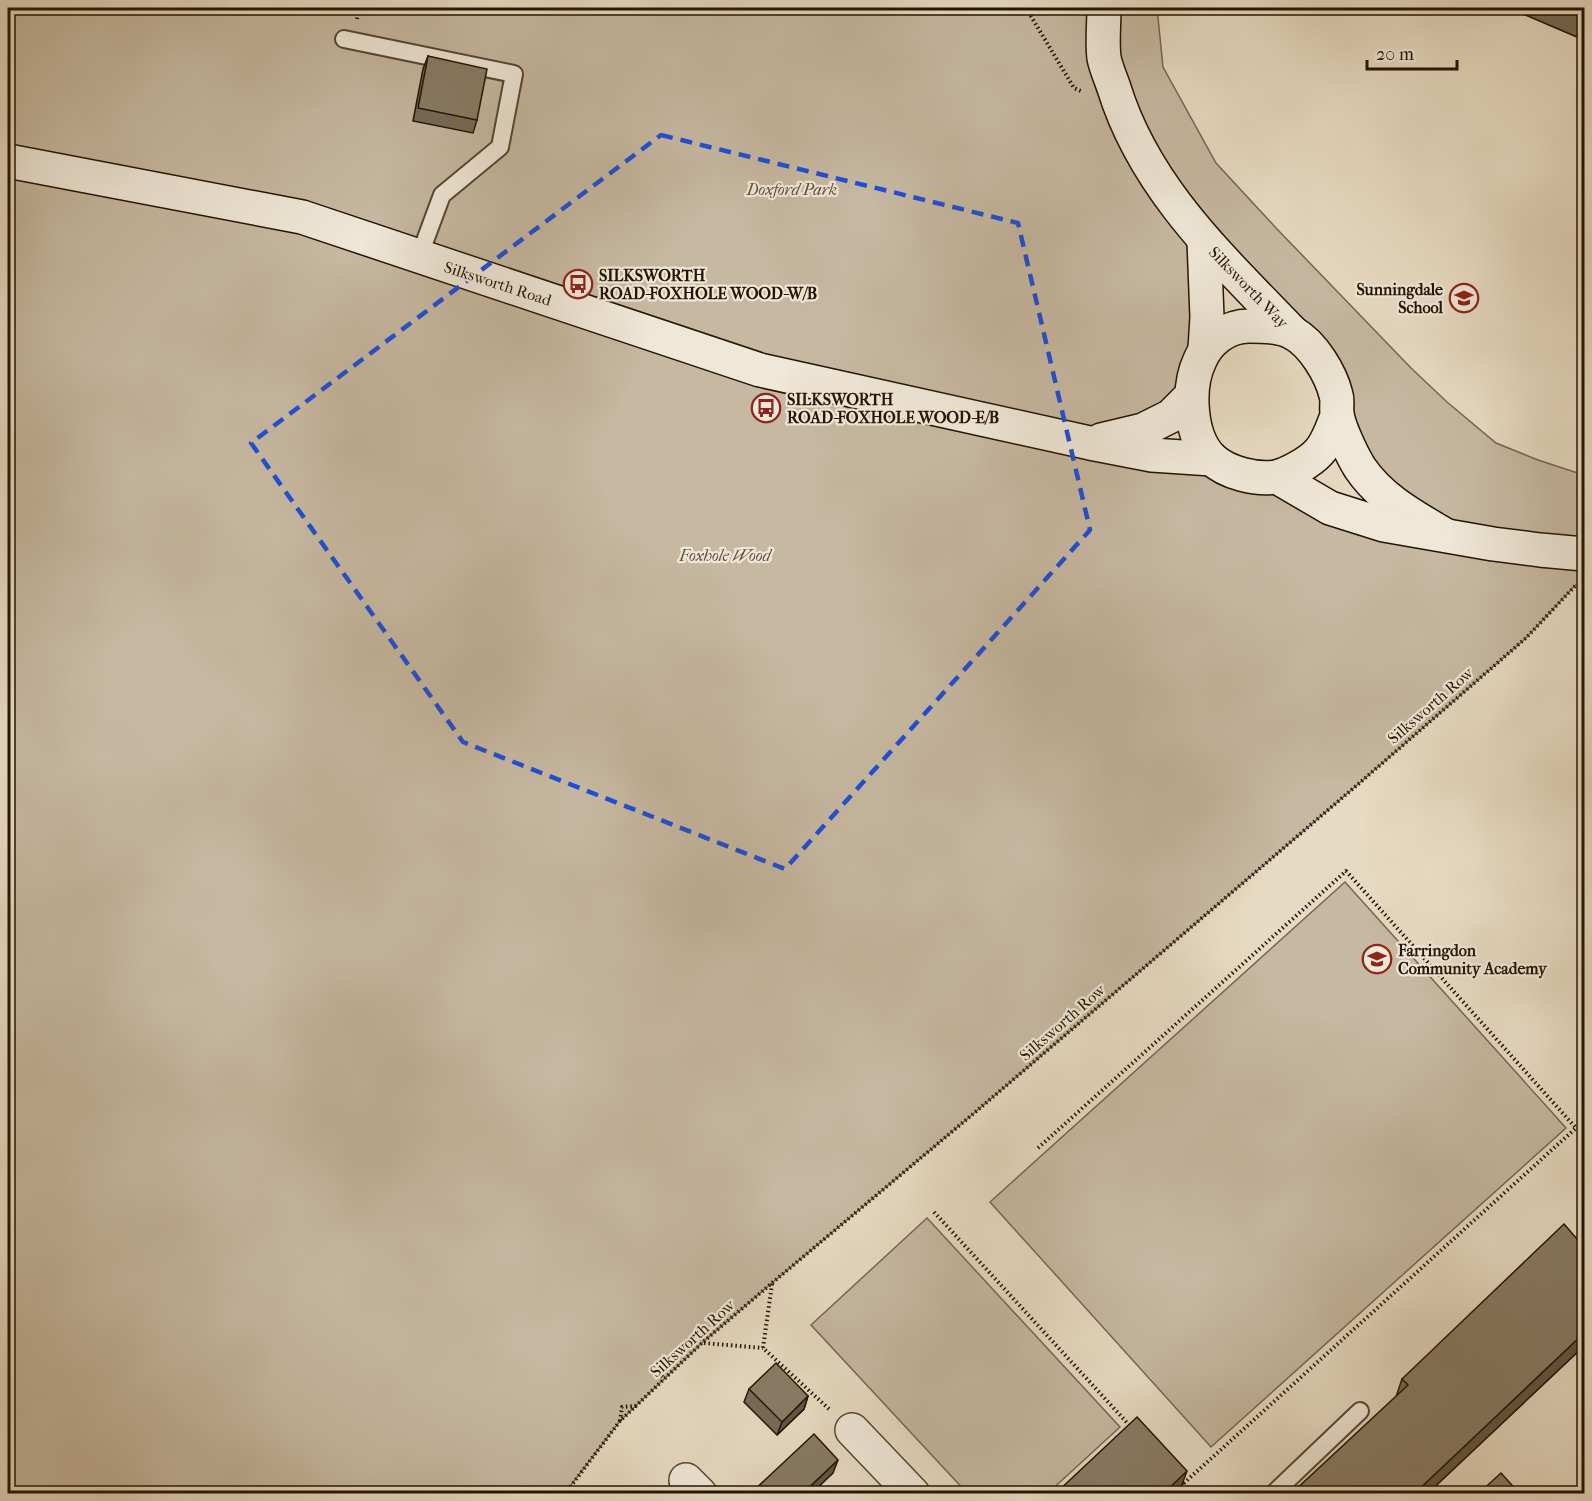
<svg xmlns="http://www.w3.org/2000/svg" width="1592" height="1501" font-family="'IM FELL French Canon',serif">
	<style>
		.green { fill: #c6b8a1; stroke: #756652; stroke-width: 1.5; fill-rule: evenodd }
		.lines { fill: none; stroke-linecap: round; stroke-linejoin: round }
		.lane-casing { stroke: #554632; stroke-width: 20 }
		.street-casing { stroke: #554632; stroke-width: 36 }
		.secondary-casing { stroke: #241402; stroke-width: 36 }
		.path { stroke: #241402; stroke-width: 4; stroke-dasharray: 1.5 3; stroke-linecap: butt }
		.lane { stroke: #efe7d7; stroke-width: 16 }
		.street { stroke: #efe7d7; stroke-width: 33 }
		.secondary { stroke: #efe7d7; stroke-width: 33 }
		.wall { fill: #766a58; stroke: #241402; stroke-width: 1.5 }
		.shaded-wall { fill: #605647; stroke: #241402; stroke-width: 1.5 }
		.building { fill: #897b66; stroke: #241402; stroke-width: 1.5 }
		.marked { fill: none; stroke: #1d4ed8; stroke-width: 4.5; stroke-dasharray: 12 8; stroke-linejoin: round }
		.labels { text-anchor: middle; stroke-width: 4.5; stroke-linejoin: round; paint-order: stroke }
		.park-label { font-size: 16px; font-style: italic; fill: #5d4d3a; stroke: #efe7d7 }
		.poi-label { font-size: 16px; font-weight: bold; fill: #241402; stroke: #efe7d7; text-anchor: start }
		.street-label { font-size: 16px; fill: #241402; stroke: #efe7d7 }
	</style>
	<rect width="100%" height="100%" fill="#e7dac2"/>
	<filter id="stains"><feTurbulence type="fractalNoise" baseFrequency=".00333" numOctaves="4"/><feColorMatrix values="0 0 0 0 .2 0 0 0 0 .09 0 0 0 0 .02 0 0 0 .5 -.17"/></filter>
	<radialGradient id="worn" r=".72"><stop offset=".6" stop-color="#630" stop-opacity="0"/><stop offset="1" stop-color="#630" stop-opacity=".3"/></radialGradient>
	<g class="green">
		<path d="M8 8H1157L1163 67 1216 163 1277 229 1411 368 1447 402 1496 443 1538 460 1584 475V576L1526 638 1356 786 973 1114 772 1283 703 1342 620 1421 565 1493H8ZM1205 242 1337 397 1404 511 1330 508 1093 442 1191 396Z"/>
		<polygon points="1345,882 1566,1128 1211,1447 990,1202"/>
		<polygon points="927,1218 1120,1427 1048,1493 967,1493 811,1325"/>
	</g>
	<g class="lines">
		<g class="lane-casing">
			<g id="lane">
				<polyline points="344,39 514,74 500,147 442,195 419,257"/>
				<polyline points="1273,1494 1360,1411"/>
			</g>
		</g>
		<g class="street-casing">
			<g id="street">
				<polyline points="852,1430 913,1494"/>
				<polyline points="686,1480 700,1494"/>
			</g>
		</g>
		<g class="secondary-casing">
			<g id="secondary">
				<path d="M1104 8C1104 24 1102 42 1104 58 1106 68 1111 79 1114 88 1145 189 1223 260 1293 333"/>
				<polyline points="8,161 302,217 760,370 1090,443 1152,455 1212,459"/>
				<polyline points="1204,241 1207,317 1205,349"/>
				<path d="M1337 416C1332 428 1328 442 1319 452 1310 462 1289 474 1276 477 1256 480 1227 473 1212 459 1189 437 1187 387 1200 360 1208 341 1227 326 1249 326 1263 326 1280 326 1293 333 1313 344 1331 374 1336 395 1338 401 1336 407 1337 413 1338 426 1353 457 1360 468 1381 499 1413 516 1445 535"/>
				<polyline points="1101,440 1143,430 1171,416 1191,396"/>
				<polyline points="1277,477 1330,508 1384,525 1493,544 1540,550 1584,554"/>
			</g>
		</g>
		<g class="path">
			<polyline points="1026,8 1074,88 1081,91"/>
			<polyline points="357,19 359,8"/>
			<polyline points="1038,1148 1346,871 1576,1128 1183,1484"/>
			<polyline points="934,1212 1131,1427"/>
			<polyline points="772,1284 763,1348 829,1409"/>
			<polyline points="704,1343 763,1348"/>
			<polyline points="652,1366 664,1378"/>
			<polyline points="620,1421 622,1407 636,1406"/>
			<polyline points="1183,1483 1193,1494"/>
			<polyline points="565,1494 620,1421 703,1342 772,1283 973,1114 1356,786 1526,638 1576,585"/>
		</g>
		<use href="#lane" class="lane"/>
		<use href="#street" class="street"/>
		<use href="#secondary" class="secondary"/>
	</g>
	<g class="wall">
		<polygon points="1509,8 1584,8 1584,40"/>
		<polygon points="428,56 477,120 473,133 413,121 423,69"/>
		<polygon points="1584,1346 1427,1494 1291,1494 1396,1397 1402,1379"/>
		<polygon points="749,1389 808,1396 804,1409 777,1435 744,1402"/>
	</g>
	<g class="shaded-wall">
		<polygon points="1584,1333 1584,1346 1427,1494 1414,1494"/>
		<polygon points="808,1396 804,1409 777,1435 782,1422"/>
		<polygon points="838,1460 833,1473 811,1494 802,1494"/>
		<polygon points="1187,1471 1180,1490 1177,1494 1163,1494"/>
	</g>
	<g class="building">
		<polygon points="1560,8 1584,8 1584,18"/>
		<polygon points="428,56 487,69 477,120 418,108"/>
		<polygon points="1564,1224 1584,1247 1584,1333 1414,1494 1291,1494 1408,1385 1402,1379"/>
		<polygon points="776,1363 808,1396 782,1422 749,1389"/>
		<polygon points="1137,1417 1187,1471 1163,1494 1055,1494"/>
		<polygon points="814,1434 838,1460 802,1494 750,1494"/>
		<polygon points="1501,1473 1520,1494 1478,1494"/>
	</g>
	<path class="marked" d="M661 135 1018 223 1090 530 785 869 463 742 251 443Z"/>
	<defs>
		<g id="bus-ring" transform="scale(1.5)"><circle r="9.5" fill="#efe7d7" stroke="#8f2418" stroke-width="1.5"/><path d="M-5-6H5V4H4V6H2V4H-2V6H-4V4H-5ZM-3.5-4V0h7V-4ZM-3.5 1.2v1.5H-2V1.2ZM2 1.2v1.5H3.5V1.2Z" fill="#8f2418"/></g>
		<g id="school-ring" transform="scale(1.5)"><circle r="9.5" fill="#efe7d7" stroke="#8f2418" stroke-width="1.5"/><path d="M0-5L7-2L0 1L-7-2ZM-4 1L0 2.5L4 1V4Q0 6-4 4Z" fill="#8f2418"/></g>
	</defs>
	<g fill-rule="evenodd">
		<use href="#bus-ring" x="578" y="284"/>
		<use href="#school-ring" x="1464" y="298"/>
		<use href="#bus-ring" x="766" y="408"/>
		<use href="#school-ring" x="1377" y="959"/>
	</g>
	<g class="labels">
		<g class="park-label">
			<text x="792" y="195">Doxford Park</text>
			<text x="725" y="561">Foxhole Wood</text>
		</g>
		<g class="poi-label">
			<text x="599" y="281">SILKSWORTH<tspan x="599" dy="18">ROAD-FOXHOLE WOOD-W/B</tspan></text>
			<text x="1443" y="295" text-anchor="end">Sunningdale<tspan x="1443" dy="18">School</tspan></text>
			<text x="787" y="405">SILKSWORTH<tspan x="787" dy="18">ROAD-FOXHOLE WOOD-E/B</tspan></text>
			<text x="1398" y="956">Farringdon<tspan x="1398" dy="18">Community Academy</tspan></text>
		</g>
		<g class="street-label">
			<text transform="translate(498 283) rotate(18)" y="6">Silksworth Road</text>
			<text transform="translate(1249 287) rotate(46)" y="6">Silksworth Way</text>
			<text transform="translate(1430 705) rotate(-41)" y="6">Silksworth Row</text>
			<text transform="translate(1062 1022) rotate(-41)" y="6">Silksworth Row</text>
			<text transform="translate(692 1338) rotate(-42)" y="6">Silksworth Row</text>
		</g>
	</g>
	<rect width="1592" height="1501" fill="none" stroke="#e7dac2" stroke-width="30"/>
	<rect x="9" y="9" width="1574" height="1483" fill="none" stroke="#241402" stroke-width="3"/>
	<rect x="15" y="15" width="1562" height="1471" fill="none" stroke="#241402" stroke-width="1.5"/>
	<path d="M1367 60v9h90v-9" fill="none" stroke="#241402" stroke-width="3"/>
	<text x="1376" y="60" font-size="18" fill="#241402" stroke="#efe7d7" stroke-width="4.5" paint-order="stroke">20 m</text>
	<rect width="100%" height="100%" filter="url(#stains)"/>
	<rect width="100%" height="100%" fill="url(#worn)"/>
</svg>
